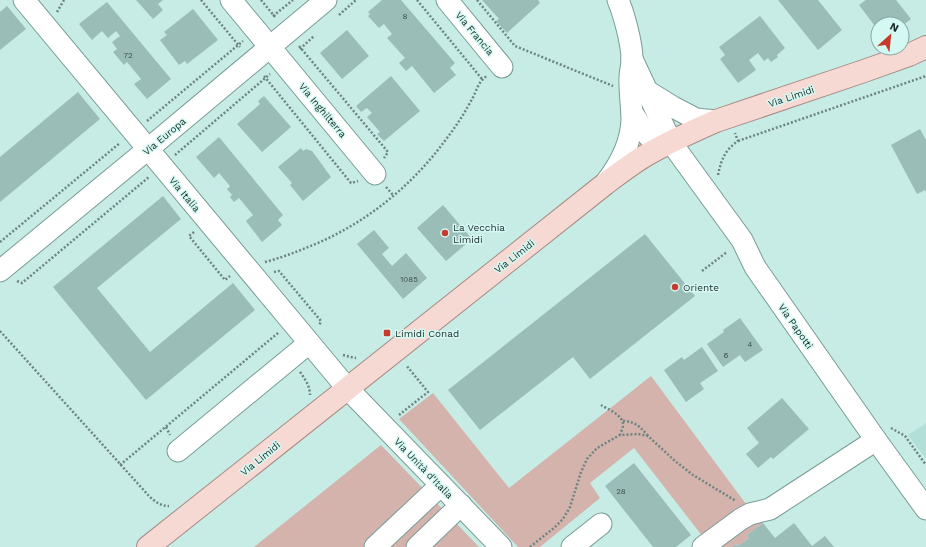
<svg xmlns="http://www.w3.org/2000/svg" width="926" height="547" font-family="'Work Sans',sans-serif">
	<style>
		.built { fill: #b2dfd7 }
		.green { fill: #d5b3ad }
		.building { fill: #9abdb7 }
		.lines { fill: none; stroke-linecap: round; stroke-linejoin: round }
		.minor-casing { stroke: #799c96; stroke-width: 23 }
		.major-casing { stroke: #a78c85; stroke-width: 24 }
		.path { stroke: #6d8580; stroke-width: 2.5; stroke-dasharray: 2 2; stroke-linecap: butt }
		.minor { stroke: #fff; stroke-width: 21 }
		.major { stroke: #f7d9d3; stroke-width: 22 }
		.poi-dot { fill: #c83b2b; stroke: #d4f9f3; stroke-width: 1.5 }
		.labels { text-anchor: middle; stroke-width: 3; stroke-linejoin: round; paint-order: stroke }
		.number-label { font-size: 8px; fill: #3d504c }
		.street-label { font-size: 10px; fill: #1e2c29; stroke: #d4f9f3 }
		.poi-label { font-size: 10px; fill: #1e2c29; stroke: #d4f9f3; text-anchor: start }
	</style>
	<rect width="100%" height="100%" fill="#c7ece5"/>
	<polygon class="built" points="926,423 926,459 908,435"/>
	<g class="green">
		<polygon points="651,376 746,504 763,523 747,535 749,538 738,546 736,544 732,547 691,547 703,537 634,448 590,483 600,498 540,547 518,547 399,419 433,393 509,488"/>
		<polygon points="381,445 479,547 254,547"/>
	</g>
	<g class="building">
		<polygon points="136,0 163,0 158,4 163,10 153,19"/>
		<polygon points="382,0 401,0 455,63 450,68 456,75 434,93 412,66 406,71 399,63 405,58 387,38 392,34 384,24 379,28 368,16 370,14 368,12"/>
		<polygon points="482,0 538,0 540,3 507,33 496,21 499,19"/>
		<polygon points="778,0 818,0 842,30 818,50"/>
		<polygon points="866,0 896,0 911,19 902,26 902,24 878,24 878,30 859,5"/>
		<polygon points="107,2 171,79 147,99 134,84 141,79 127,62 124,65 113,52 117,49 112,42 120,36 116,31 108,38 102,31 92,40 79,24"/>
		<polygon points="7,6 26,29 0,50 0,12"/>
		<polygon points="193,9 218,40 187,64 185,61 179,65 160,40 167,35 164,32"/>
		<polygon points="760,16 785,48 777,55 778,57 771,62 768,58 764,61 758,53 749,60 756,70 738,83 720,59 725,55 719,47"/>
		<polygon points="347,30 369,56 342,79 320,53"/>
		<polygon points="391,76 420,111 384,141 377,134 380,132 367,117 372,113 367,108 361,112 356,106"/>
		<polygon points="78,92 100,119 0,202 0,157"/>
		<polygon points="264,96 291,127 262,152 237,124 260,104 258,101"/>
		<polygon points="920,129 926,140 926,193 925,190 917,194 891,145"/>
		<polygon points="219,137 283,215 278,220 282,225 262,242 246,221 253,215 239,198 234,202 230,197 232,195 227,189 230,186 219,173 214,178 196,157"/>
		<polygon points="301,148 303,151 306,149 312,151 331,177 303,201 290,185 292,183 278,167"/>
		<polygon points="163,196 181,219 97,288 150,352 233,283 255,310 146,400 53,287"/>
		<polygon points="443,205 472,239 446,261 417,228"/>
		<polygon points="374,230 389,248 382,254 392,266 406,253 427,278 403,299 357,244"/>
		<polygon points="645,234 695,296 590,379 573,357 480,430 448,390"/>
		<polygon points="740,318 763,350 745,362 740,355 723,367 707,344 724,332 723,330"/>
		<polygon points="702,347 718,371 700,383 704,389 686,402 664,370 682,357 684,360"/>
		<polygon points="782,398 809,429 773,459 771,457 758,468 746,454 759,443 747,428"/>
		<polygon points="634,463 691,535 676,547 653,547 605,486"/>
		<polygon points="763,523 775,538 794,523 812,546 825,536 834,547 732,547 736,544 738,546 749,538 747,535"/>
	</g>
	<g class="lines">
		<g class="minor-casing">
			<g id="minor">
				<polyline points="24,0 347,388 501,547"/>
				<polyline points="231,0 375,174"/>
				<polyline points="447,0 502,67"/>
				<polyline points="632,59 671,142 678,152 742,240 755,267 876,440 926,509"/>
				<polyline points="647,91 673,107 696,119 716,121"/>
				<path d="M632 112C640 125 648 138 660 147"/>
				<path d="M607 181C620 164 631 142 632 120 632 108 630 96 630 83 629 75 632 67 632 59 632 44 624 14 618 0"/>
				<polyline points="0,271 148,149 326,0"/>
				<polyline points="178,451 309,343"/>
				<polyline points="375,547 441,485"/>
				<polyline points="417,547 461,505"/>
				<polyline points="572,547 601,524"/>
				<polyline points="703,547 741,519 750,514 770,509 876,440"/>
			</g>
		</g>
		<g class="major-casing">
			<path id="major" d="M148 547 605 184C617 175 630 165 643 157 666 143 691 132 716 121L864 71 909 55 926 47"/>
		</g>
		<g class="path">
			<polyline points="201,0 240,47"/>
			<polyline points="261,0 276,18"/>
			<polyline points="417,0 482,79"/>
			<polyline points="477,0 515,46 613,86"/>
			<polyline points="57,12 64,0"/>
			<polyline points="339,15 356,0"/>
			<polyline points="273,16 293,0"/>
			<polyline points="299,46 388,152 384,158"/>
			<polyline points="300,49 314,36"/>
			<polyline points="264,76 351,183 358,181"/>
			<polyline points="147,121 243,41"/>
			<polyline points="738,141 926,76"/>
			<polyline points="175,155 270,74"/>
			<path d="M718 175C721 160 725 150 738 141L735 133"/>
			<polyline points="386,187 394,196"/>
			<polyline points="194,232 189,236 225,280 230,276"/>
			<polyline points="0,242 120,143"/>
			<path d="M265 262C280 258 294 253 308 247 362 226 410 188 444 142 454 129 463 116 471 101 476 93 478 81 487 76"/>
			<polyline points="702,271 727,252"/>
			<polyline points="274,272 279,271 321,321 319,326"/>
			<polyline points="17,281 22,283 149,177"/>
			<path d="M0 331 149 496C155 502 161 506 169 506"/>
			<polyline points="343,355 351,357 356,358"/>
			<path d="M300 372C305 379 310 386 310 395"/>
			<path d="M601 405C608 409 624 416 623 425 623 428 621 432 620 435"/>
			<polyline points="399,415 428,392 406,365"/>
			<path d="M623 421C634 421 641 427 648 436"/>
			<polyline points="166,427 170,435"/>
			<polyline points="891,428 905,436 926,465"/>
			<polyline points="120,465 278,333"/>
			<polyline points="530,547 554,528 563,519 570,507 581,472 587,459 597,448 620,435 638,434 648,436 675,461 693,475 736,501"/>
		</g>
		<use href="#minor" class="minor"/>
		<use href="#major" class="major"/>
	</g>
	<g class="poi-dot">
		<circle cx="445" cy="233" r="4"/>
		<circle cx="675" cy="287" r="4"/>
		<rect x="383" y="329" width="8" height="8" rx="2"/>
	</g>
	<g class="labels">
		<g class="number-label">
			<text x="405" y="19">8</text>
			<text x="128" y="58">72</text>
			<text x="409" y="282">1085</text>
			<text x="750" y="347">4</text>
			<text x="726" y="358">6</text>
			<text x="621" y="494">28</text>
		</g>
		<g class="street-label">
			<text transform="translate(475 33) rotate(50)" y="4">Via Francia</text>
			<text transform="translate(791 96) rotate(-19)" y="4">Via Limidi</text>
			<text transform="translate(323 110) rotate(50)" y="4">Via Inghilterra</text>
			<text transform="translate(164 136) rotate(-40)" y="4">Via Europa</text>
			<text transform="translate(185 194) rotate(50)" y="4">Via Italia</text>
			<text transform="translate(514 256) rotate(-38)" y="4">Via Limidi</text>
			<text transform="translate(796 326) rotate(55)" y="4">Via Papotti</text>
			<text transform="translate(260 458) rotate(-39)" y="4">Via Limidi</text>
			<text transform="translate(424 468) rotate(46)" y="4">Via Unità d'Italia</text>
		</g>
		<g class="poi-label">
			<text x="453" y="231">La Vecchia<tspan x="453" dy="12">Limidi</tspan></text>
			<text x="683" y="291">Oriente</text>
			<text x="395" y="337">Limidi Conad</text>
		</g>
	</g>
	<g transform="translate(890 36) rotate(27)"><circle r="19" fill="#d4f9f3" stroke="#8ba7a2"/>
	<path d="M0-3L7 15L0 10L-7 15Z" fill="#c83b2b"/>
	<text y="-6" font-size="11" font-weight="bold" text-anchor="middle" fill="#1e2c29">N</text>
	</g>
</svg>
